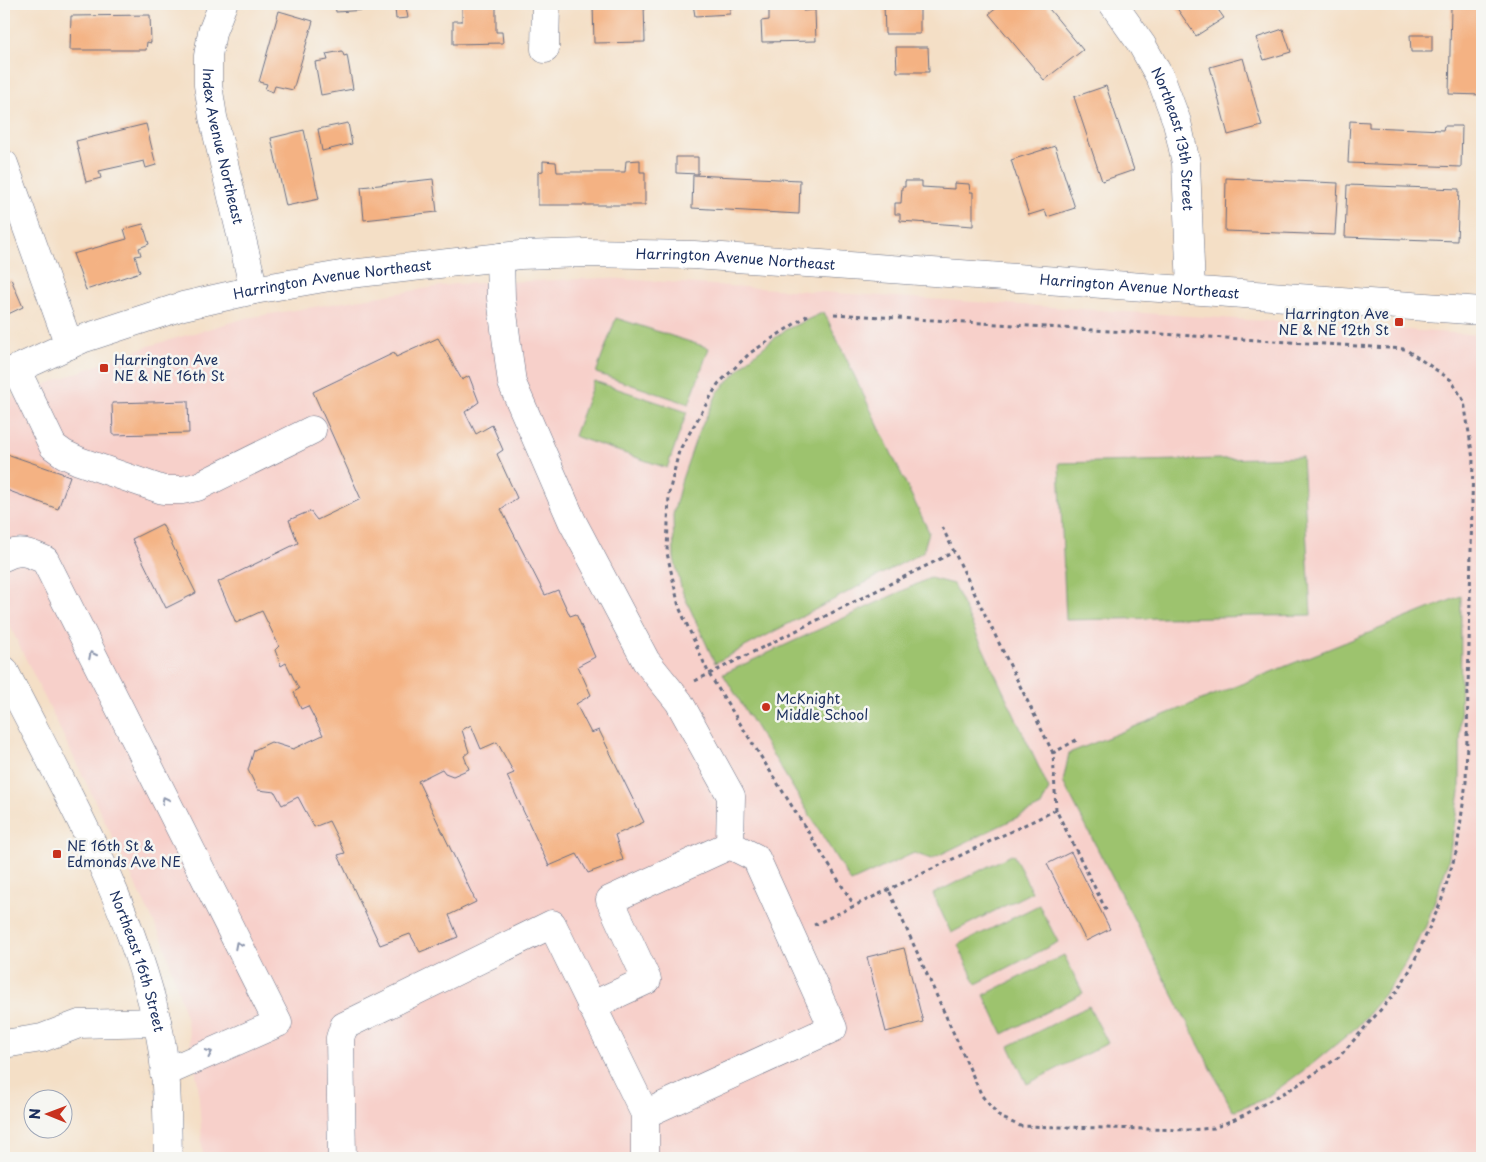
<svg xmlns="http://www.w3.org/2000/svg" width="1486" height="1162" font-family="'Playpen Sans',sans-serif">
	<style>
		.built { fill: #f7d0ca }
		.green { fill: #9dc36e; stroke: #5c7966 }
		.building { fill: #f4b283 }
		.lines { fill: none; stroke-linecap: round; stroke-linejoin: round }
		.minor-casing { stroke: #676d82; stroke-width: 29 }
		.path { stroke: #676d82; stroke-width: 3; stroke-dasharray: 4 4; stroke-linecap: butt }
		.minor { stroke: #fff; stroke-width: 28 }
		.oneway { stroke: #8d97ae }
		.poi-dot { fill: #c8321e; stroke: #f6f6f2; stroke-width: 2 }
		.labels { text-anchor: middle; stroke-width: 5; stroke-linejoin: round; paint-order: stroke }
		.street-label { font-size: 14px; fill: #1b2f5e; stroke: #f6f6f2 }
		.poi-label { font-size: 14px; fill: #1b2f5e; stroke: #f6f6f2; text-anchor: start }
	</style>
	<rect width="100%" height="100%" fill="#f6f6f2"/>
	<filter id="ink" filterUnits="userSpaceOnUse"><feTurbulence type="fractalNoise" baseFrequency=".02" numOctaves="2"/><feDisplacementMap in="SourceGraphic" scale="10" xChannelSelector="R" yChannelSelector="G"/><feConvolveMatrix kernelMatrix="1 2 1 2 8 2 1 2 1" color-interpolation-filters="sRGB"/></filter>
	<filter id="wash" filterUnits="userSpaceOnUse"><feTurbulence type="fractalNoise" baseFrequency=".0096" numOctaves="4" result="noise"/><feDisplacementMap in="SourceGraphic" scale="20" xChannelSelector="R" yChannelSelector="G"/><feGaussianBlur stdDeviation="1.12" result="paint"/><feColorMatrix in="noise" values="0 0 0 0 0 0 0 0 0 0 0 0 0 0 0 0 0 1.4 0 .05"/><feComposite in="paint" operator="in"/></filter>
	<g filter="url(#wash)">
		<rect width="100%" height="100%" fill="#f4dfc6"/>
		<polygon class="built" points="606,278 1482,335 1482,1158 203,1158 198,1085 186,1017 163,941 4,614 4,400 149,346 246,318 454,284"/>
		<g class="green">
			<polygon points="824,312 929,532 923,552 715,663 682,591 674,558 673,515 682,479 697,436 718,392 751,357 785,330"/>
			<polygon points="616,318 709,348 689,404 596,373"/>
			<polygon points="594,381 687,412 667,468 574,436"/>
			<polygon points="1302,457 1311,615 1066,620 1059,463"/>
			<polygon points="930,578 953,584 1049,789 1041,806 931,859 914,853 851,882 723,674"/>
			<polygon points="1461,596 1460,792 1448,862 1426,926 1395,981 1358,1026 1311,1065 1264,1099 1233,1111 1063,782 1069,753"/>
			<polygon points="1013,854 1032,892 951,933 933,894"/>
			<polygon points="1039,905 1058,942 976,984 958,945"/>
			<polygon points="1064,955 1083,993 1003,1034 984,995"/>
			<polygon points="1089,1006 1108,1043 1027,1084 1009,1046"/>
		</g>
		<g id="blocks">
			<g class="building">
				<polygon points="335,4 410,4 410,6 406,7 408,18 396,19 395,8 336,12"/>
				<polygon points="462,4 496,4 496,32 502,32 503,43 453,44 453,21 462,21"/>
				<polygon points="593,4 644,4 645,42 594,43"/>
				<polygon points="693,4 749,4 749,7 730,8 730,14 695,16"/>
				<polygon points="769,4 803,4 803,11 815,10 816,41 762,42 761,21 769,20"/>
				<polygon points="884,4 920,4 920,34 885,34"/>
				<polygon points="1002,4 1045,4 1083,50 1044,80 989,14"/>
				<polygon points="1174,4 1214,4 1224,18 1196,36"/>
				<polygon points="1451,7 1482,8 1482,95 1449,94"/>
				<polygon points="279,11 313,21 293,90 275,86 273,92 265,89 267,84 259,82"/>
				<polygon points="150,15 151,43 147,42 146,50 70,50 71,16"/>
				<polygon points="1283,29 1291,52 1264,60 1256,38"/>
				<polygon points="1410,35 1432,35 1432,52 1411,52"/>
				<polygon points="896,47 928,47 929,72 897,72"/>
				<polygon points="342,51 344,56 347,55 353,89 321,95 315,62 328,60 326,54"/>
				<polygon points="1243,58 1262,126 1228,135 1210,67"/>
				<polygon points="1106,86 1134,170 1102,181 1074,97"/>
				<polygon points="1350,121 1369,122 1369,127 1443,130 1444,126 1462,126 1461,167 1348,163"/>
				<polygon points="348,123 352,144 322,151 318,129"/>
				<polygon points="146,124 156,165 146,168 144,161 99,171 101,178 86,182 76,141"/>
				<polygon points="304,130 319,199 286,206 271,138"/>
				<polygon points="1055,146 1075,208 1047,217 1045,210 1029,215 1011,160"/>
				<polygon points="676,157 698,157 698,174 676,173"/>
				<polygon points="640,160 640,172 645,172 645,205 538,205 538,172 543,171 543,161 556,162 557,172 625,172 626,161"/>
				<polygon points="693,175 800,180 799,214 692,208"/>
				<polygon points="1226,178 1338,183 1335,235 1225,231"/>
				<polygon points="433,179 437,212 364,220 361,187"/>
				<polygon points="905,181 922,181 922,187 954,189 954,183 969,184 970,192 973,192 973,226 900,221 900,214 895,214 895,203 901,203 902,187 905,187"/>
				<polygon points="1347,185 1459,189 1457,241 1345,237"/>
				<polygon points="143,224 149,244 139,248 141,255 135,256 140,272 86,290 73,254 127,239 124,229"/>
				<polygon points="11,279 23,307 4,316 4,282"/>
				<polygon points="438,338 462,380 469,376 479,402 465,412 476,434 492,425 503,450 497,454 517,498 501,509 545,595 558,590 570,616 576,614 595,657 578,666 591,695 576,704 591,733 599,730 644,822 615,835 623,860 588,873 577,854 549,866 507,776 514,773 497,742 481,749 471,725 462,730 469,752 464,756 469,769 453,776 445,773 442,769 418,781 476,902 449,915 458,937 420,952 410,934 380,945 338,855 345,853 329,821 314,827 298,797 282,805 275,792 258,790 248,770 254,750 271,742 293,749 323,735 308,706 301,709 294,692 299,689 286,663 281,666 275,650 279,646 262,611 236,623 218,582 298,543 289,520 310,511 317,520 361,499 313,392 394,353 396,357"/>
				<polygon points="188,401 189,433 113,435 112,403"/>
				<polygon points="4,453 70,476 58,509 4,489"/>
				<polygon points="162,524 196,593 166,608 132,539"/>
				<polygon points="1071,852 1110,929 1086,941 1047,864"/>
				<polygon points="904,948 923,1022 886,1032 867,957"/>
			</g>
		</g>
	</g>
	<g filter="url(#ink)">
		<use href="#blocks" fill-opacity="0" stroke="#676d82" stroke-width="1"/>
		<g class="lines">
			<g class="minor-casing">
				<g id="minor">
					<path id="s1" d="M223 4 212 32 208 56V85L213 117 254 290"/>
					<path id="s2" d="M1113 4 1142 45 1161 79 1177 122 1186 163 1191 290"/>
					<polyline points="545,49 546,4"/>
					<polyline points="4,164 69,345"/>
					<polyline points="500,257 501,298 512,383 572,521 646,661 679,702 731,796 730,845"/>
					<polyline points="16,369 53,446 64,454 79,461 163,490 182,490 197,487 312,430"/>
					<path id="s3" d="M4 375 82 339 183 306 254 290 341 275 520 255 586 253 694 255 1482 311"/>
					<path d="M4 557C19 548 29 553 45 560L278 1023 164 1073"/>
					<path id="s4" d="M4 670C62 785 130 899 158 1026 168 1069 167 1115 168 1158"/>
					<polyline points="591,1006 647,980 610,900 730,845"/>
					<polyline points="4,1044 42,1038 79,1024 157,1022"/>
					<polyline points="645,1114 833,1028 756,858 730,845"/>
					<polyline points="342,1158 340,1038 344,1026 552,924 645,1114 645,1158"/>
				</g>
			</g>
			<g class="path">
				<polyline points="834,314 1405,349 1451,380 1464,401 1473,459 1466,782 1457,849 1441,902 1411,968 1398,990 1339,1057 1296,1086 1244,1115 1214,1128 1189,1130 1020,1126 1000,1117 982,1096 888,888"/>
				<polyline points="808,315 750,353 718,384 696,422 679,451 669,493 667,553 679,607 709,674 854,905"/>
				<polyline points="942,527 1053,753"/>
				<polyline points="695,681 954,552"/>
				<polyline points="1056,810 1053,753 1080,738"/>
				<polyline points="814,925 1056,810 1107,912"/>
			</g>
			<use href="#minor" class="minor"/>
		</g>
		<defs><path id="oneway-chevron" d="M-2-3.5L2.5 0L-2 3.5" fill="none" stroke-width="1.6" stroke-linecap="round" stroke-linejoin="round" transform="scale(1.25)"/></defs>
		<g class="oneway">
			<use href="#oneway-chevron" transform="translate(92 655) rotate(-117)"/>
			<use href="#oneway-chevron" transform="translate(165 800) rotate(-117)"/>
			<use href="#oneway-chevron" transform="translate(238 945) rotate(-117)"/>
			<use href="#oneway-chevron" transform="translate(209 1053) rotate(-24)"/>
		</g>
	</g>
	<g class="poi-dot">
		<rect x="1394" y="317" width="10" height="10" rx="2.5"/>
		<rect x="99" y="363" width="10" height="10" rx="2.5"/>
		<circle cx="766" cy="707" r="5"/>
		<rect x="52" y="849" width="10" height="10" rx="2.5"/>
	</g>
	<g class="labels">
		<g class="street-label">
			<text dy="5" stroke="none"><textPath href="#s2" startOffset="151">Northeast 13th Street</textPath></text>
			<text dy="5" stroke="none"><textPath href="#s1" startOffset="146">Index Avenue Northeast</textPath></text>
			<text dy="5" stroke="none"><textPath href="#s3" startOffset="749">Harrington Avenue Northeast</textPath></text>
			<text dy="5" stroke="none"><textPath href="#s3" startOffset="344">Harrington Avenue Northeast</textPath></text>
			<text dy="5" stroke="none"><textPath href="#s3" startOffset="1154">Harrington Avenue Northeast</textPath></text>
			<text dy="5" stroke="none"><textPath href="#s4" startOffset="321">Northeast 16th Street</textPath></text>
		</g>
		<g class="poi-label">
			<text x="1389" y="319" text-anchor="end">Harrington Ave<tspan x="1389" dy="16">NE &amp; NE 12th St</tspan></text>
			<text x="114" y="365">Harrington Ave<tspan x="114" dy="16">NE &amp; NE 16th St</tspan></text>
			<text x="776" y="704">McKnight<tspan x="776" dy="16">Middle School</tspan></text>
			<text x="67" y="851">NE 16th St &amp;<tspan x="67" dy="16">Edmonds Ave NE</tspan></text>
		</g>
	</g>
	<rect width="1486" height="1162" fill="none" stroke="#f6f6f2" stroke-width="20"/>
	<g transform="translate(48 1114) rotate(271)"><circle r="24" fill="#f6f6f2" stroke="#9ea6b7"/>
	<path d="M0-4L9 19L0 12L-9 19Z" fill="#c8321e"/>
	<text y="-8" font-size="14" font-weight="bold" text-anchor="middle" fill="#1b2f5e">N</text>
	</g>
</svg>
